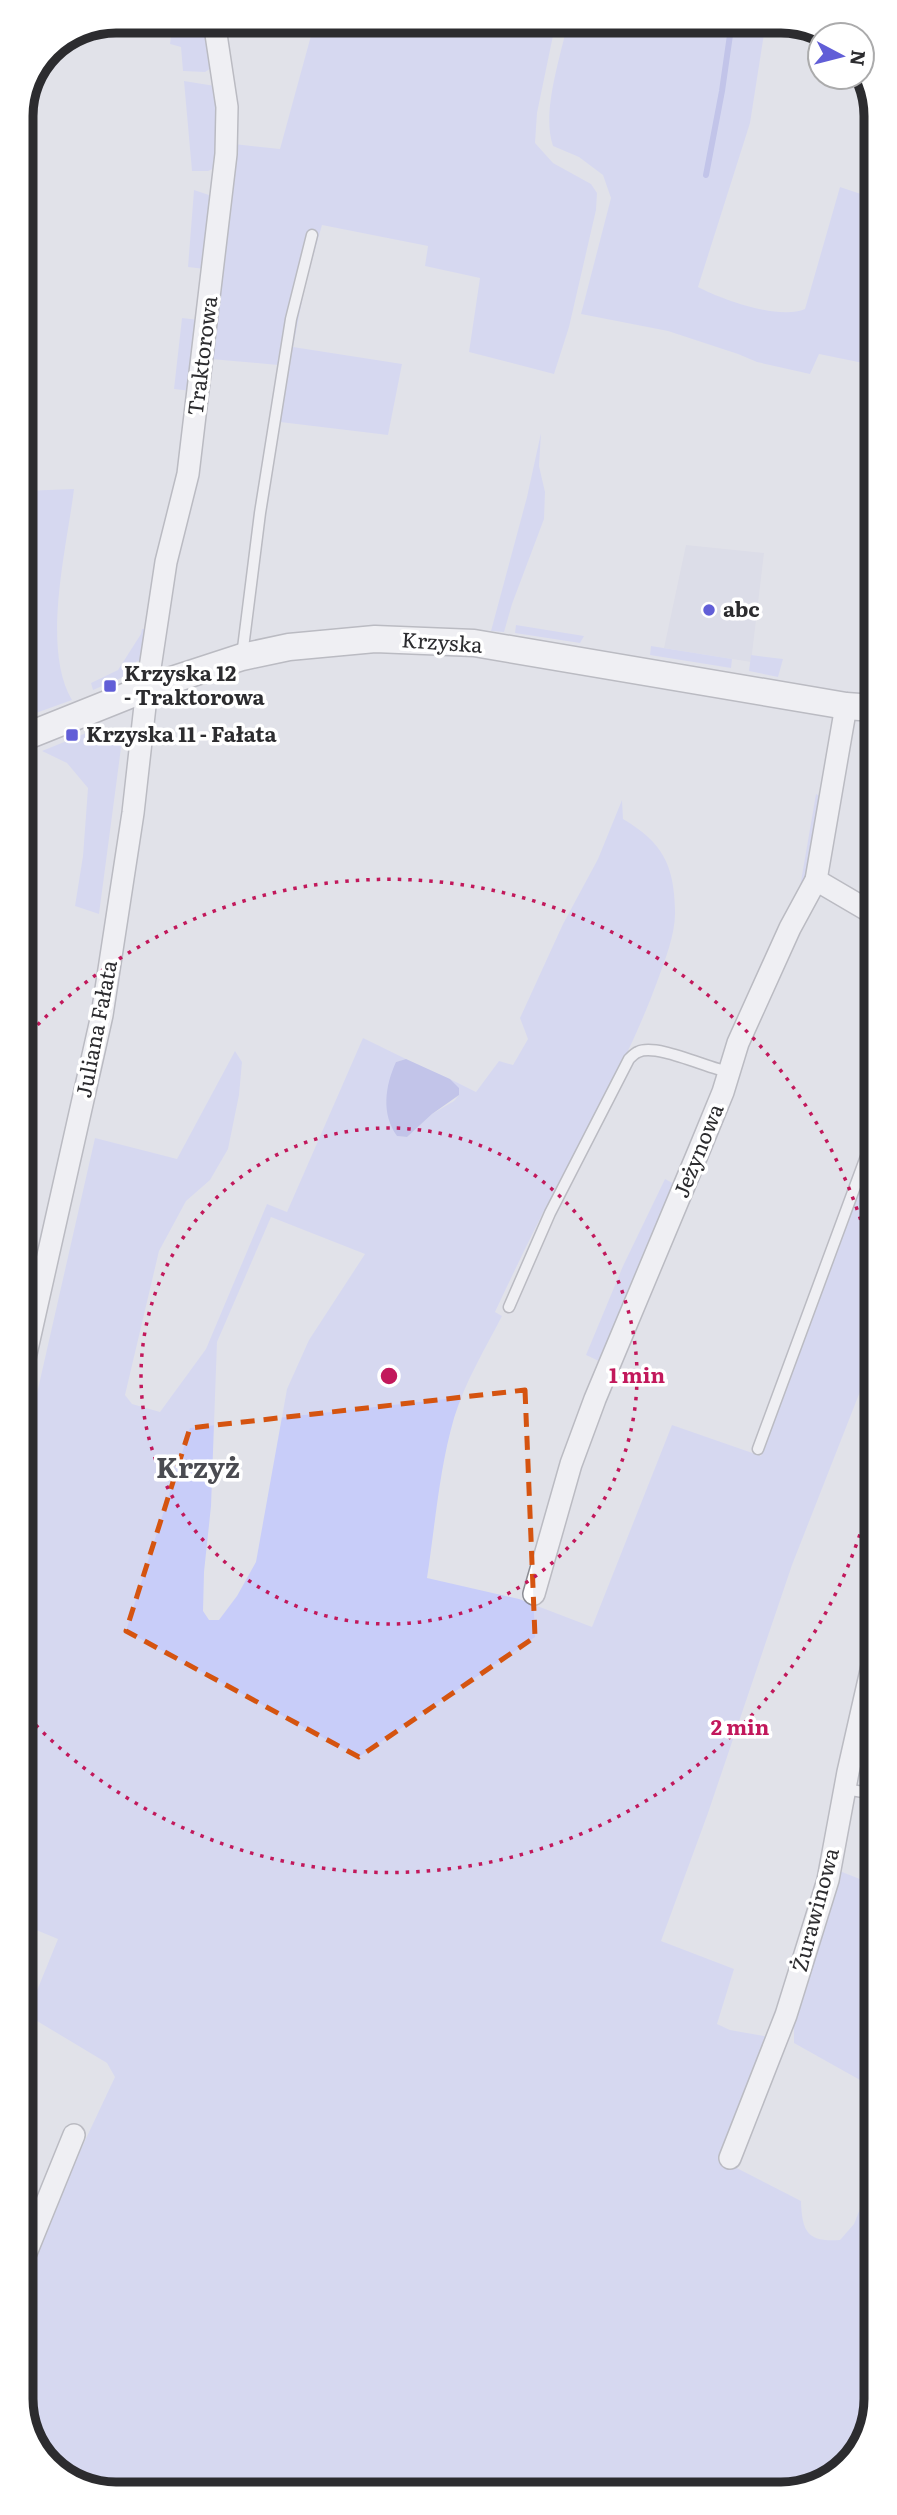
<svg xmlns="http://www.w3.org/2000/svg" width="897" height="2515" font-family="Literata,serif">
	<style>
		.built { fill: #d5d7e6 }
		.green { fill: #c8cdf9; fill-rule: evenodd }
		.water { fill: #9ba1e8 }
		.lines { fill: none; stroke-linecap: round; stroke-linejoin: round }
		.stream { stroke: #9ba1e8; stroke-width: 6 }
		.service-casing { stroke: #8b8c93; stroke-width: 13 }
		.minor-casing { stroke: #8b8c93; stroke-width: 24 }
		.tertiary-casing { stroke: #8b8c93; stroke-width: 29 }
		.service { stroke: #fff; stroke-width: 10 }
		.minor { stroke: #fff; stroke-width: 21 }
		.tertiary { stroke: #fff; stroke-width: 26 }
		.marked { fill: none; stroke: #d55410; stroke-width: 5; stroke-dasharray: 14 9; stroke-linejoin: round }
		.ring { fill: none; stroke: #c2185b; stroke-width: 3.5; stroke-dasharray: 3.5 7 }
		.poi-dot { fill: #615ed7; stroke: #fff; stroke-width: 2.5 }
		.labels { text-anchor: middle; stroke-width: 7; stroke-linejoin: round; paint-order: stroke }
		.street-label { font-size: 21px; fill: #2c2c2f; stroke: #fff }
		.poi-label { font-size: 21px; font-weight: bold; fill: #2c2c2f; stroke: #fff; text-anchor: start }
		.district-label { font-size: 28px; font-weight: bold; fill: #4a4b51; stroke: #fff }
		.rim { fill: none; stroke: #2c2c2f; stroke-width: 9 }
		.centre { fill: #c2185b; stroke: #fff; stroke-width: 3.5 }
		.ring-label { font-size: 21px; text-anchor: middle; font-weight: bold; fill: #c2185b; stroke: #fff; stroke-width: 7; stroke-linejoin: round; paint-order: stroke }
	</style>
	<rect width="100%" height="100%" fill="#e1e2e9"/>
	<polygon class="built" points="686,545 764,553 751,662 664,648"/>
	<g class="green">
		<polygon points="173,21 202,21 207,25 213,67 205,72 183,71 181,47 170,44"/>
		<polygon points="315,21 556,21 537,113 535,143 553,163 591,184 597,193 596,210 569,327 554,374 469,352 480,278 425,266 428,246 322,225 305,285 293,347 402,364 388,435 280,422 289,366 211,359 234,144 280,149"/>
		<path d="M568 21H766L750 123 698 287C723 300 779 320 805 309L840 187 873 198V365L819 354 810 374 757 362 738 354 668 331 581 314 611 198 603 175 579 157 553 146C541 112 561 56 568 21Z"/>
		<polygon points="184,81 215,86 220,94 218,167 208,171 192,171"/>
		<polygon points="194,190 209,195 213,203 205,269 188,267"/>
		<polygon points="182,318 199,320 192,391 174,389"/>
		<polygon points="541,433 539,466 545,492 544,519 512,604 504,632 491,631 527,497"/>
		<path d="M74 489C67 547 41 648 72 700L22 718V491Z"/>
		<polygon points="516,625 584,636 580,643 515,633"/>
		<polygon points="142,629 150,629 144,661 137,661 128,675 93,690 91,683 118,670 141,634"/>
		<polygon points="651,646 732,659 731,668 650,655"/>
		<polygon points="751,655 783,659 778,677 749,671"/>
		<path d="M101 727C115 730 119 735 121 748L99 914 75 906 83 856 88 788 67 763 42 751Z"/>
		<polygon points="816,794 824,799 815,859 799,893"/>
		<path d="M622 800 623 819C662 842 674 864 675 910 676 933 665 960 657 982 630 1056 591 1123 554 1192 533 1231 514 1272 495 1312L502 1316C485 1349 465 1382 454 1418 439 1470 435 1526 427 1578L519 1599 592 1627 672 1425 761 1456 874 1147V1356L792 1565 708 1813 661 1941 734 1969 717 2024 730 2030 769 2037 721 2160 801 2201C802 2233 808 2242 840 2240L854 2224 876 2168V2399L856 2457 806 2491 110 2494 54 2471 24 2424V2282L65 2183 115 2077 107 2063 27 2015 58 1939 24 1925 23 1455 95 1138 177 1159 235 1051 242 1062 239 1095 228 1149 210 1180 186 1201 159 1251 125 1395 132 1404 160 1412 206 1349 267 1204 287 1212 363 1038 406 1059 396 1062 391 1126 398 1136 407 1137 432 1114 454 1101 459 1095V1089L450 1079 476 1092 499 1061 513 1065 528 1039 520 1018 563 924 598 859ZM271 1217 365 1254 309 1340 287 1389 256 1562 237 1596 219 1620H209L203 1611 204 1572 211 1506 217 1342Z"/>
		<polygon points="665,1179 678,1186 601,1362 586,1355 623,1266"/>
		<polygon points="837,1870 875,1885 876,2089 794,2043 794,2020"/>
	</g>
	<path class="water" d="M406 1059 450 1079 459 1088V1095L432 1114 407 1137 397 1136C381 1114 385 1086 396 1062Z"/>
	<g class="lines">
		<polyline class="stream" points="706,175 722,91 732,21"/>
		<g class="service-casing">
			<g id="service">
				<polyline points="242,656 260,513 291,319 312,235"/>
				<path d="M509 1307 550 1213 629 1059C632 1056 635 1053 638 1052 656 1043 707 1068 729 1072"/>
				<polyline points="758,1449 874,1135"/>
				<polyline points="845,1789 875,1794"/>
			</g>
		</g>
		<g class="minor-casing">
			<g id="minor">
				<polyline points="816,880 874,914"/>
				<polyline points="23,1367 102,1015 133,813 147,688 166,562 188,474 226,154 227,107 214,21"/>
				<polyline points="534,1594 571,1464 595,1399 700,1148 723,1092 738,1043 790,928 816,880 846,706"/>
				<polyline points="730,2158 786,2015 828,1880 848,1772 875,1653"/>
				<polyline points="24,2258 74,2135"/>
			</g>
		</g>
		<g class="tertiary-casing">
			<polyline id="tertiary" points="22,738 147,688 242,657 289,647 375,639 474,643 846,706 874,708"/>
		</g>
		<use href="#service" class="service"/>
		<use href="#minor" class="minor"/>
		<use href="#tertiary" class="tertiary"/>
	</g>
	<path d="M0 0H897V2515H0ZM525 1390 535 1637 359 1757 126 1631 190 1428Z" fill="#e1e2e9" fill-opacity=".55" fill-rule="evenodd"/>
	<path class="marked" d="M525 1390 535 1637 359 1757 126 1631 190 1428Z"/>
	<g class="ring">
		<circle cx="389" cy="1376" r="248"/>
		<path d="M874 1484A497 497 0 0 1 26 1715M23 1040A497 497 0 0 1 874 1268"/>
	</g>
	<g class="poi-dot">
		<circle cx="709" cy="610" r="7"/>
		<rect x="103" y="679" width="14" height="14" rx="3.5"/>
		<rect x="65" y="728" width="14" height="14" rx="3.5"/>
	</g>
	<g class="labels">
		<g class="street-label">
			<text transform="translate(203 356) rotate(-83)" y="7">Traktorowa</text>
			<text transform="translate(442 643) rotate(4)" y="7">Krzyska</text>
			<text transform="translate(97 1029) rotate(-79)" y="7">Juliana Fałata</text>
			<text transform="translate(699 1151) rotate(-68)" y="7">Jeżynowa</text>
			<text transform="translate(816 1910) rotate(-75)" y="7">Żurawinowa</text>
		</g>
		<g class="poi-label">
			<text x="723" y="617">abc</text>
			<text x="124" y="681">Krzyska 12<tspan x="124" dy="24">- Traktorowa</tspan></text>
			<text x="86" y="742">Krzyska 11 - Fałata</text>
		</g>
		<g class="district-label">
			<text x="198" y="1478">Krzyż</text>
		</g>
	</g>
	<path d="M0 0H897V2515H0ZM116 33H781A83 83 0 0 1 864 116V2399A83 83 0 0 1 781 2482H116A83 83 0 0 1 33 2399V116A83 83 0 0 1 116 33Z" fill="#fff" fill-rule="evenodd"/>
	<path class="rim" d="M116 33H781A83 83 0 0 1 864 116V2399A83 83 0 0 1 781 2482H116A83 83 0 0 1 33 2399V116A83 83 0 0 1 116 33Z"/>
	<circle cx="389" cy="1376" r="10" class="centre"/>
	<g class="ring-label">
		<text x="637" y="1383">1 min</text>
		<text x="740" y="1735">2 min</text>
	</g>
	<g transform="translate(841 56) rotate(97)"><circle r="33" fill="#ffffff" stroke="#ababac" stroke-width="2"/>
	<path d="M0-5L12 26L0 18L-12 26Z" fill="#615ed7"/>
	<text y="-10" font-size="19" font-weight="bold" text-anchor="middle" fill="#2c2c2f">N</text>
	</g>
</svg>
